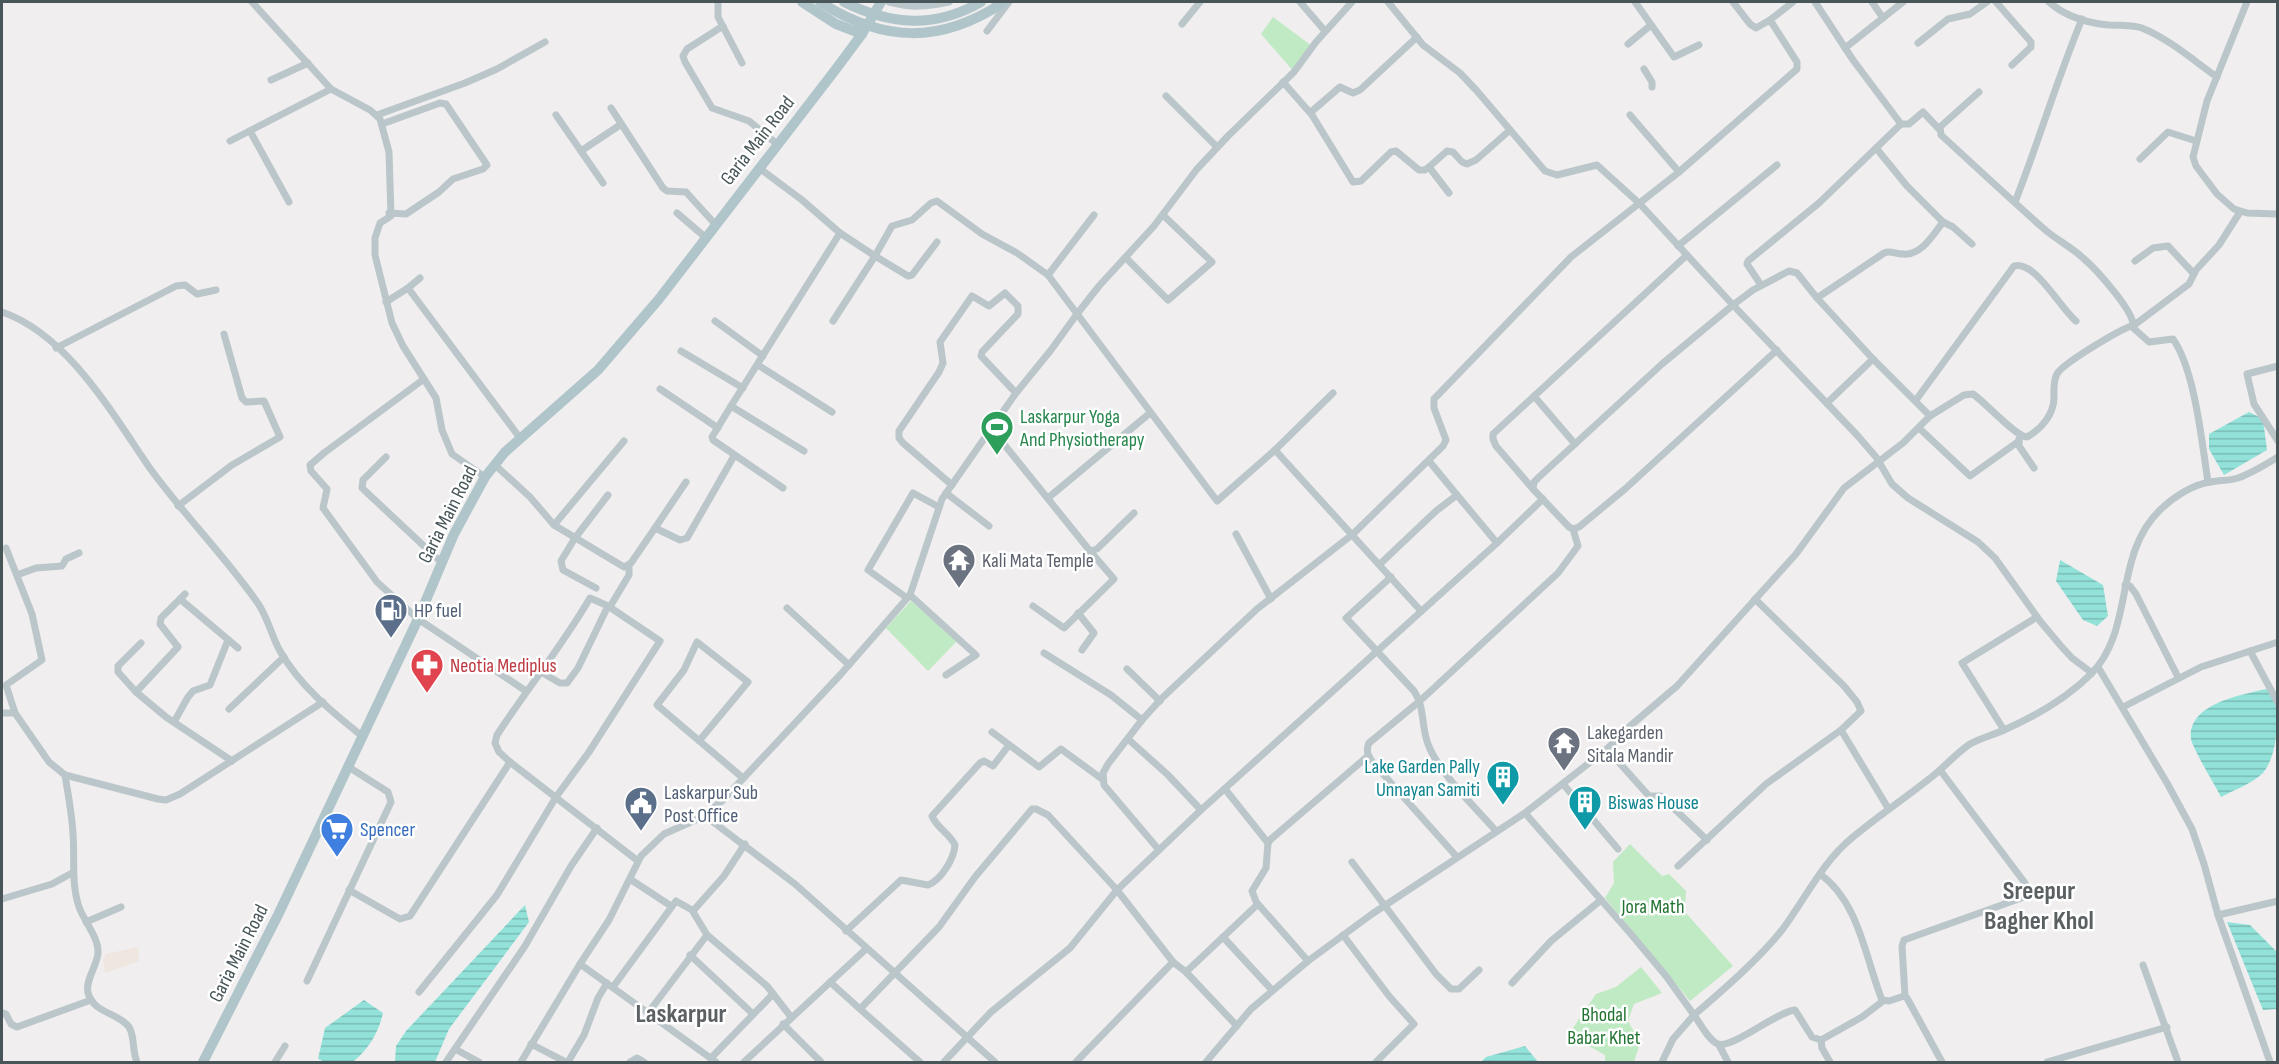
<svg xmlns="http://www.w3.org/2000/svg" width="2279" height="1064" font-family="'Sofia Sans Condensed',sans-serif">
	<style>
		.commercial { fill: #efe6df }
		.park { fill: #c0eac3 }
		.water { fill: url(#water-rules) }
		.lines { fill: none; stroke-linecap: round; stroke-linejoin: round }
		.minor { stroke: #bac6c9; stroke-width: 7 }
		.primary { stroke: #b0c5ca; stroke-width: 10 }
		.primary-bridge { stroke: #b0c5ca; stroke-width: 10 }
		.labels { text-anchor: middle; stroke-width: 5; stroke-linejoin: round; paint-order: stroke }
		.street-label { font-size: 20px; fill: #485659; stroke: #fff }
		.leisure-label { font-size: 20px; fill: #27864d; stroke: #fff; text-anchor: start }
		.worship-label { font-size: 20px; fill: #5b616d; stroke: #fff; text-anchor: start }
		.service-label { font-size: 20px; fill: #4e5e75; stroke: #fff; text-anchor: start }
		.health-label { font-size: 20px; fill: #be3a42; stroke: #fff; text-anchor: start }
		.culture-label { font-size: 20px; fill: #0d838f; stroke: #fff; text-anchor: end }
		.shop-label { font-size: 20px; fill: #366cbe; stroke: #fff; text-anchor: start }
		.park-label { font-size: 20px; fill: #207330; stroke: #fff }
		.district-label { font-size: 26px; font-weight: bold; fill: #5b6062; stroke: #fff }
	</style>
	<defs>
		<pattern id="water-rules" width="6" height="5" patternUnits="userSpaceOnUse" patternTransform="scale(1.5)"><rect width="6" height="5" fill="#92e2da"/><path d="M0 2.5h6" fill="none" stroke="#79bab4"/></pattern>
	</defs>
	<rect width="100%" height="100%" fill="#f0eeee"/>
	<polygon class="commercial" points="138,947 139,961 105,973 103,960 106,954"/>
	<g class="park">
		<polygon points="1273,17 1312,46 1294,72 1261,34"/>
		<polygon points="911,601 957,641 928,671 886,628"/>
		<polygon points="1630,844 1662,876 1669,874 1686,891 1685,912 1733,966 1690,1001 1605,898 1614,883 1613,862"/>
		<polygon points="1641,967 1662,993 1634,1004 1628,1021 1640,1043 1634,1062 1605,1062 1605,1055 1589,1046 1573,1028 1596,994 1616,987"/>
	</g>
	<g class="water">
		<polygon points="2249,412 2263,419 2267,450 2224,475 2209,449 2209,434"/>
		<polygon points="2060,560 2103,585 2108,616 2097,626 2083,620 2056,581"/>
		<path d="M2266 689 2277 695C2277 721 2279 755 2262 774 2251 784 2234 790 2221 797 2216 787 2192 747 2191 739 2187 704 2241 695 2266 689Z"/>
		<polygon points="525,905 529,922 449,1029 435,1062 395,1062 396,1046 406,1031"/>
		<polygon points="2227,922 2250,925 2277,952 2277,1009 2263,1010"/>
		<path d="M364 1000 383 1013C378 1034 369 1048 353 1062H325L318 1059 325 1028Z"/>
		<polygon points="1525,1046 1538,1062 1481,1062 1486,1057"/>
	</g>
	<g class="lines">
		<g class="minor">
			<polyline points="252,2 331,89 370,110 380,119 389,152 391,216 380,223 375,238 375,255 392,323 403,346 436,398 442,430 452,454 485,477"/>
			<polyline points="718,2 718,17 742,63"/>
			<path d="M889 2C913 8 925 7 949 2"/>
			<polyline points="1300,2 1325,31"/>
			<polyline points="1388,2 1423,45 1460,73 1477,91 1545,171 1557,175 1597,165 1640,204 1733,305 1857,435 1876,457 1892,484 1908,498 1978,542 1995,558 2040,621 2061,646 2072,658 2092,673"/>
			<polyline points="1635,2 1674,57 1699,45"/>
			<polyline points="1733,2 1750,24 1756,28 1770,20 1793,2"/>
			<polyline points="1815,2 1853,60 1901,124 1909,124 1923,112 1939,129"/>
			<polyline points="1872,2 1883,18"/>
			<polyline points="1996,2 2031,42 2031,47 2012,65"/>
			<path d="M2049 2C2065 16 2088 23 2109 25 2120 25 2132 25 2142 28 2169 39 2193 60 2217 77"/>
			<polyline points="2247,2 2207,101 2193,157 2196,166 2217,194 2234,209 2247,213 2278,214"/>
			<polyline points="1182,24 1200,2"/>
			<polyline points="723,26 687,49 683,56 685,62 712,108 749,121 777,144"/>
			<polyline points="987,31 1009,2"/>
			<polyline points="1918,43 1948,19 1970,14 1987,2"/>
			<polyline points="1628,44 1651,25"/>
			<polyline points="1845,48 1903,2"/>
			<polyline points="1644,69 1652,82 1652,87"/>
			<polyline points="271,80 308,63"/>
			<polyline points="1283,82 1312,115 1353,182 1361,181 1391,152 1396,151 1419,170 1425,170 1429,167"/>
			<path d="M1979 92 1940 127 1941 135C1975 166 2008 197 2043 228 2055 239 2070 246 2083 258 2095 268 2135 312 2133 326"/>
			<polyline points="1166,96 1217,147"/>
			<polyline points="611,108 663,188 667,191 686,192 715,224"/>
			<polyline points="1311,112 1340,87 1353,93 1360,90 1417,37"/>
			<polyline points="377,115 465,83 497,69 545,42"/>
			<polyline points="556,115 603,183"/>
			<polyline points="1630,115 1679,172"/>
			<polyline points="382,124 440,103 446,104 487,165 483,169 453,179 439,192 406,214 389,213"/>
			<polyline points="250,131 289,202"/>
			<polyline points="230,141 331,89"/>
			<polyline points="1876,148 1907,186 1943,222 1953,227 1972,244"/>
			<polyline points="581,151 620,125"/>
			<polyline points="2140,159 2168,132 2196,141"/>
			<polyline points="759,168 802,200 840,233 875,256 892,226 912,220 931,203 937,201 982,234 1017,253 1048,275 1217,501 1275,450 1421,611"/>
			<polyline points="1449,193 1429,167 1447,151 1453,152 1462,162 1467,164 1476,160 1510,130"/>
			<path d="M2015 202C2039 141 2057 79 2082 19"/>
			<polyline points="677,213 705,237"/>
			<polyline points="1678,246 1777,165"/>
			<polyline points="1126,258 1168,300 1212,262 1163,215"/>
			<polyline points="2135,261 2153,248 2168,246 2194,274"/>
			<polyline points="1048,275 1094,215"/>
			<polyline points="1761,285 1747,264 1748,261 1819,203 1901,124"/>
			<polyline points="408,288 420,278"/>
			<path d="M1817 298 1884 253C1891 250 1895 254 1903 254 1921 256 1933 235 1943 222"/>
			<polyline points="386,302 408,288 520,438"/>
			<path d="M2 312C67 334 112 413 149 467 183 514 224 555 257 602 268 617 271 635 280 651 299 685 332 712 362 736"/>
			<polyline points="715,321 763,356"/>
			<polyline points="833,321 875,256 908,276 912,275 937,242"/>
			<polyline points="2133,326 2189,284 2196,270 2219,245 2240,212"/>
			<polyline points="56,348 176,286 185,285 197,294 216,290"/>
			<polyline points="681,351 743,388"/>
			<polyline points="758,365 832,412"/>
			<polyline points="2278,366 2247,374 2254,404 2278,441"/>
			<polyline points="424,379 324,453 310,465 311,471 327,489 323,508 377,582 418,619 526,691"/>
			<polyline points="660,389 718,428"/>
			<polyline points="1534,396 1575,444"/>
			<path d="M1916 400 2014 266C2035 260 2060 308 2076 321"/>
			<polyline points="1827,403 1873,359"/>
			<polyline points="731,406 712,437 713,440 783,488"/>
			<path d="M1930 416 1964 395 1973 394C1986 403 2016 437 2027 437 2041 429 2054 415 2054 397 2054 390 2053 381 2057 374 2063 363 2118 331 2131 326L2149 342 2173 339C2195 370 2202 444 2208 482"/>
			<polyline points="991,428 1090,551 1097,549 1134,513"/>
			<polyline points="1919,428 1970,476 2019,441"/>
			<polyline points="2019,439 2019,446 2034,468"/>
			<polyline points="1275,450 1333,393"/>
			<polyline points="804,451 731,406 840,233"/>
			<polyline points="386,457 363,480 362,488 441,562"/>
			<polyline points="1429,461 1457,495"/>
			<polyline points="494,464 530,497 554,525 624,567 631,563 655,528 680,540 687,538 734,456"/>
			<polyline points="952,485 903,443 899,438 899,431 939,372 943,363 940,342 972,296 989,306 1005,293 1018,306 1018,314 982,352 981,356 1016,393"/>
			<polyline points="1533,489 1496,446 1493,439 1493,434 1687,255"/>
			<polyline points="946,493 989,526"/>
			<polyline points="1048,498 1150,413"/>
			<polyline points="178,506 232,465 280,437 264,401 246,402 242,398 224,334"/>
			<polyline points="554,525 624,441"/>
			<polyline points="655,528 686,482"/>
			<polyline points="1236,534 1271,599"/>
			<polyline points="6,548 32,614 42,660 6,685 15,713"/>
			<polyline points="1380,564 1436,511 1457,495 1497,543"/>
			<path d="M629 566V575L611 605 608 606 590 598C562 646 527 689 497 735L495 743 499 752 510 762 638 861"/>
			<polyline points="17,575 36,568 62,566 66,559 79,553"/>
			<path d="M1391 577 1346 618 1414 691C1425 707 1421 726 1428 744 1438 772 1476 808 1496 831"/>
			<polyline points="2125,585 2130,586 2136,594 2178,677"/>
			<polyline points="596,588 563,570 561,561 575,538 608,495"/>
			<polyline points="185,594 161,618 160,624 178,647 136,692 166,717 232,761"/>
			<polyline points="910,595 976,655 946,675"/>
			<polyline points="907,598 868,570 913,493 939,507"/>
			<polyline points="180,599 238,648"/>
			<polyline points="1033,606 1064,628 1114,579 1090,551"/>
			<polyline points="787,608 849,665"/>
			<polyline points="1078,613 1094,633 1082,650"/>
			<polyline points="2250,651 2278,703"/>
			<polyline points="1044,653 1111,695 1142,720"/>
			<polyline points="2098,667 2167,783 2192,829 2204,864 2218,915 2270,1062"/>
			<polyline points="1127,669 1160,701"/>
			<polyline points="136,692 118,672 118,666 141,643"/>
			<polyline points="2123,707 2201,667 2278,642"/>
			<polyline points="229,709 284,657"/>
			<polyline points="2,713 15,713 49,762 65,775 158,799 166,800 180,794 323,702"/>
			<polyline points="174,722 188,697 193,691 210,685 228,640"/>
			<polyline points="1841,730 1888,808"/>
			<polyline points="2004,730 1962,663 2037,617"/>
			<polyline points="992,732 1039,767 1061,749 1102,779"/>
			<polyline points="1128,739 1168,775 1201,810"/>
			<polyline points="699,741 748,682 697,642 684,670 657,705 743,778"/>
			<polyline points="1607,749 1649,796 1661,796 1707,840"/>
			<path d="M65 775C68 794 72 814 73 834 75 859 71 883 79 907 84 921 99 938 98 953 97 966 85 980 88 993 94 1014 118 1012 129 1027 135 1036 132 1052 137 1062"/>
			<polyline points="1563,784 1618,849"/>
			<polyline points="1225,789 1268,843"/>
			<polyline points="1525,813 1607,749 1629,727 1677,686 1796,554 1844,488 1903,443 1930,416 1873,359 1817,298 1797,273 1789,271 1753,290 1733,305 1662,364 1539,477 1534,482 1533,489 1569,527 1573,529 1579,527 1625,489 1777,350"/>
			<polyline points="704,815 795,884 995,1062"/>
			<polyline points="1159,850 1104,785 1103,773 1108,764 1142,720 1162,698 1257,609 1353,534 1443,446 1446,440 1434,408 1434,399 1571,257 1679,172 1797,69 1797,62 1770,20"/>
			<path d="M1457 857 1374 764C1369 757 1365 752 1369 743L1421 700 1558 573 1578 546 1573 529"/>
			<polyline points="1352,862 1436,974 1451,989 1459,989 1479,970"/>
			<polyline points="1678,866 1766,784 1841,730 1861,711 1857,702 1844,686 1755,599"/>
			<path d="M1820 874C1859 902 1865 957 1882 1000L1889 1001 1904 996 1907 998 1942 1062"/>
			<polyline points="630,879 671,906"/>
			<polyline points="349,890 400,919 410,916 510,762"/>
			<polyline points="2,899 52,884 72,873"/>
			<polyline points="1257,904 1252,891 1266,868 1268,843 1271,839 1368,756"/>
			<polyline points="693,911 724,876 745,844"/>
			<polyline points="2218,915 2278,901"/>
			<polyline points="86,922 121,907"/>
			<path d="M846 931 901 880 928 885C941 880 954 859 955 845 950 834 936 827 932 816L980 763 984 761 993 766 1009 745"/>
			<polyline points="1343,935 1389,996 1414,1024 1376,1062"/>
			<polyline points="1223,937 1272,990"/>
			<polyline points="690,955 753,1014"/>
			<polyline points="580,964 716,1062"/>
			<polyline points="2143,965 2178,1062"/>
			<polyline points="1186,972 1258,904 1308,961"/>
			<polyline points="307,981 391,802 388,792 347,766"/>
			<polyline points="830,982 860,1009"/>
			<polyline points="1512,983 1551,941 1601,900"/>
			<polyline points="613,987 676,901 692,910 707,935 767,986 791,1017"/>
			<polyline points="419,992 497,895 556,797 589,752 660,641 608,606 578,668 567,683 560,683 541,672"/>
			<polyline points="1905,996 1902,946 1904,940 2024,897 2028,893 2025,883 1940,770"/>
			<path d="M1883 1001 1862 1017 1821 1040 1812 1037 1795 1010C1776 1012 1732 1049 1718 1044 1709 1041 1700 1023 1694 1015 1723 990 1759 959 1782 930 1806 898 1822 862 1853 837 1878 816 1904 799 1929 779 1944 768 1955 754 1970 744 1981 738 1993 735 2004 730 2036 716 2066 699 2091 674 2135 630 2113 555 2160 510 2172 498 2193 484 2211 482 2220 480 2229 481 2238 478 2252 473 2265 465 2278 457"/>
			<polyline points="2,1013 6,1014 11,1024 17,1027 91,1000"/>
			<polyline points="648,1013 707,935"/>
			<polyline points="783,1024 821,1062"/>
			<polyline points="1821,1040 1822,1048 1830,1062"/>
			<polyline points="531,1044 566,1062"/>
			<polyline points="1719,1045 1728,1062"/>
			<polyline points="455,1049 479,1062"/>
			<polyline points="711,1058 773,994"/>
			<polyline points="275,1062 285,1046"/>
			<polyline points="446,1062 525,946 571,866 597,828"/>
			<polyline points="521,1062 580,964 609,920 641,856 664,834 700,818 722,801 841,674 910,595 942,499 1016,393 1051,350 1077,314 1099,286 1154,226 1197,169 1229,135 1294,72 1316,42 1352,2"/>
			<polyline points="568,1062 584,1035 598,998 607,983"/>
			<polyline points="630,1062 637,1058 644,1062"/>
			<polyline points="744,1062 866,949"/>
			<polyline points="920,1062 860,1009 939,927 975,877 1032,809 1036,809 1048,815 1117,890 1173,962"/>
			<polyline points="944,1062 991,1012 1070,948 1117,890 1201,810 1497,543 1543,499"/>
			<polyline points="1076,1062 1173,962 1186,972 1237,1026"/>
			<polyline points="1206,1062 1251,1009 1308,961 1372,914 1525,813 1630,933 1666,976 1694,1015 1673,1039 1662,1062"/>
			<polyline points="2047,1062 2167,1027"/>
		</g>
		<g class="primary">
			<polyline points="802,2 836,24 862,34"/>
			<polyline points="203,1062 278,915 418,619 454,534 485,477 505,452 598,370 659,299 836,69 862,34 881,2"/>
		</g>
		<g class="primary-bridge">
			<path d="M820 2C884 43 941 44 1004 2"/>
			<path d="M844 2C891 25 934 29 981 2"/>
		</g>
	</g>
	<defs>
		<g id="stadium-pin" transform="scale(1.725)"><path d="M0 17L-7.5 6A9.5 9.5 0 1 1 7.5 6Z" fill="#2e9e5b" stroke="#fff"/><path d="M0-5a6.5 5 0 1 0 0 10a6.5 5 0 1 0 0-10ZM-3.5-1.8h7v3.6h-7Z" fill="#fff"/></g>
		<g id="temple-pin" transform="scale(1.725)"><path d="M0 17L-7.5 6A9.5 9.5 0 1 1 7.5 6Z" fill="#6b7280" stroke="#fff"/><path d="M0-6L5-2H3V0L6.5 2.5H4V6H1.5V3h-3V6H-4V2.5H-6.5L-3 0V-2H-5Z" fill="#fff"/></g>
		<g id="fuel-pin" transform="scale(1.725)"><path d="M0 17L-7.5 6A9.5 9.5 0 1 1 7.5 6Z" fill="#5c6f8a" stroke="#fff"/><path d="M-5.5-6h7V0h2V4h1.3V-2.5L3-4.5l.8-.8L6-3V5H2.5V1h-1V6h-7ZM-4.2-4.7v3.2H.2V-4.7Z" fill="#fff"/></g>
		<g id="pharmacy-pin" transform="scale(1.725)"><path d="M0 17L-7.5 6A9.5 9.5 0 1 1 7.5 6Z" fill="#e0444e" stroke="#fff"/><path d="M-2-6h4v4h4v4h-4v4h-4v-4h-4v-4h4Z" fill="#fff"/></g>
		<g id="building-pin" transform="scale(1.725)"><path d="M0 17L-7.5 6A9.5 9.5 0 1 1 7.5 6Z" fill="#0f9aa8" stroke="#fff"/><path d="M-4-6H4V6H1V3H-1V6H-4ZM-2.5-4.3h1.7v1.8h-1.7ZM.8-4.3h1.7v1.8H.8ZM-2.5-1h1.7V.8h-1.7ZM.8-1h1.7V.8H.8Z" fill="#fff"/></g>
		<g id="civic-pin" transform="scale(1.725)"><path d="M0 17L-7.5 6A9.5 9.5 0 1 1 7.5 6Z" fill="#5c6f8a" stroke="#fff"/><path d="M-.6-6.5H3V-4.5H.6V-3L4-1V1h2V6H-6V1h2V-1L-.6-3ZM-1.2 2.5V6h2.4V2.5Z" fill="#fff"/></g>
		<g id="supermarket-pin" transform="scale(1.725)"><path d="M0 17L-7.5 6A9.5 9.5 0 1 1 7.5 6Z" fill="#3f7fe0" stroke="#fff"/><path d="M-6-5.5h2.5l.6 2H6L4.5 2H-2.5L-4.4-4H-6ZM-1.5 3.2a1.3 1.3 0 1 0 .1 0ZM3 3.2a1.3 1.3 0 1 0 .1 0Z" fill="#fff"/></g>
	</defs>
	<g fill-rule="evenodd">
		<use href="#stadium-pin" x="997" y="427"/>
		<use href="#temple-pin" x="959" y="560"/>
		<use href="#fuel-pin" x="391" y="610"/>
		<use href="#pharmacy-pin" x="427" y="665"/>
		<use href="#temple-pin" x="1564" y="743"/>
		<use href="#building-pin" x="1503" y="777"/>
		<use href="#building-pin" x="1585" y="802"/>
		<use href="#civic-pin" x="641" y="803"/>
		<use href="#supermarket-pin" x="337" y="829"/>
	</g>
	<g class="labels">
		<g class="street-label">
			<text transform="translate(757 140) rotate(-52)" y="7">Garia Main Road</text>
			<text transform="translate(447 514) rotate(-63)" y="7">Garia Main Road</text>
			<text transform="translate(238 953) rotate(-63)" y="7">Garia Main Road</text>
		</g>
		<g class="leisure-label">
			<text x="1020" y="423">Laskarpur Yoga<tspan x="1020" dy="23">And Physiotherapy</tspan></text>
		</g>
		<g class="worship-label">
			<text x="982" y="567">Kali Mata Temple</text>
			<text x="1587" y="739">Lakegarden<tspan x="1587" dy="23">Sitala Mandir</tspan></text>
		</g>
		<g class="service-label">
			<text x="414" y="617">HP fuel</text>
			<text x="664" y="799">Laskarpur Sub<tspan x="664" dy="23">Post Office</tspan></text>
		</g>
		<g class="health-label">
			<text x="450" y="672">Neotia Mediplus</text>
		</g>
		<g class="culture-label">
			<text x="1480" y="773">Lake Garden Pally<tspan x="1480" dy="23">Unnayan Samiti</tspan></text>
			<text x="1608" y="809" text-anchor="start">Biswas House</text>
		</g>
		<g class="shop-label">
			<text x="360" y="836">Spencer</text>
		</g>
		<g class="park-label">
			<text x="1653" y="913">Jora Math</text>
			<text x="1604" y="1021">Bhodal<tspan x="1604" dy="23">Babar Khet</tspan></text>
		</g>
		<g class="district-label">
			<text x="2039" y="899">Sreepur<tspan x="2039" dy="30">Bagher Khol</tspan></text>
			<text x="681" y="1022">Laskarpur</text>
		</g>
	</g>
	<rect width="2279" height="1064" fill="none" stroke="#485659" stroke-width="6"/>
</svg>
